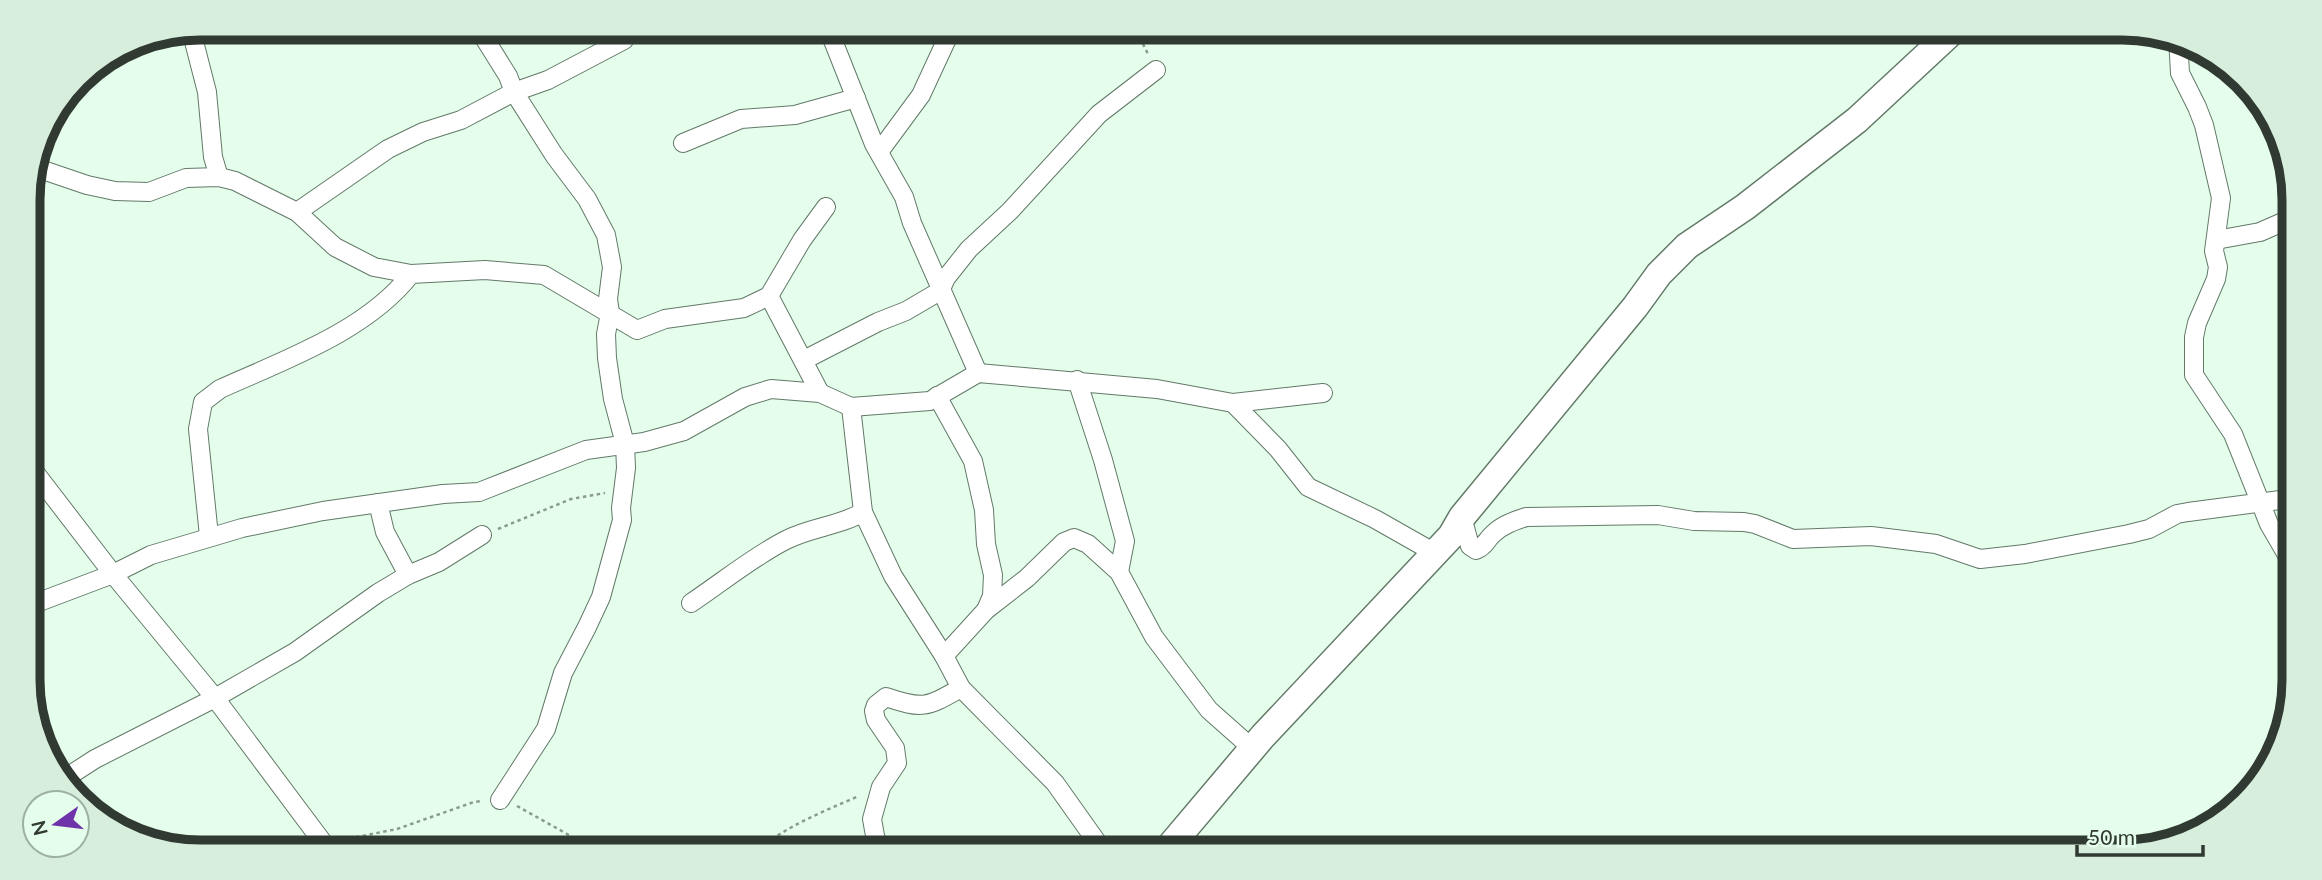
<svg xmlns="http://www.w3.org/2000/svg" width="2322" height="880" font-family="Lato,sans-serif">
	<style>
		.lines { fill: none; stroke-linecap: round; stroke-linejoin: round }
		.street-casing { stroke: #627968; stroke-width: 20 }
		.secondary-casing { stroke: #627968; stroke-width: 29 }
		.path { stroke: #8a9b8e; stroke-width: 2.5; stroke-dasharray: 3.5 3.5; stroke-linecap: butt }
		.street { stroke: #fff; stroke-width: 18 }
		.secondary { stroke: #fff; stroke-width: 26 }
		.rim { fill: none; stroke: #303a33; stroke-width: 9 }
	</style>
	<rect width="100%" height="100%" fill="#e5feeb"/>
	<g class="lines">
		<g class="street-casing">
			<g id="street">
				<polyline points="478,28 508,76 514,92 554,155 587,199 606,235 612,267 608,299 610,313 606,334 607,358 613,399 625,444 626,468 621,508 622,520 601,597 587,627 563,673 546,729 500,800"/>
				<polyline points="828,28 874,144 904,197 912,223 978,373"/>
				<polyline points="191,30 207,92 213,157 219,177"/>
				<polyline points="2178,38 2180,73 2197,107 2204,125 2221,198 2214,251 2218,267 2216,279 2197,323 2194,337 2194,375 2233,434 2269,524 2287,555"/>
				<polyline points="683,143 741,119 795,115 856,98"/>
				<polyline points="879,152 921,95 952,28"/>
				<polyline points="34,167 87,185 115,191 149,192 186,178 219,177 235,181 297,212 335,247 374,267 411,274"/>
				<polyline points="297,212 388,149 423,132 461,120 514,92 548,80 624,40 631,28"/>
				<polyline points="2216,240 2260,232 2292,218"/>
				<polyline points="769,296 820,393"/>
				<polyline points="804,360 878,322 906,311 940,291 946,278 969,249 1010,211 1099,114 1156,70"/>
				<polyline points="1077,380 1103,460 1125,541 1119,572"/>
				<polyline points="937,396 973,461 984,510 986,544 993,575 992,596 986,610"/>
				<polyline points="1233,403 1323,393"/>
				<polyline points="851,407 863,512"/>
				<polyline points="30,466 113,574 215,698 330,852"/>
				<polyline points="378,503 385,532 408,575"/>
				<path d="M1462 517 1470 546 1476 550C1486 546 1486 540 1493 534 1502 525 1514 521 1526 517L1658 515 1694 521 1744 522 1755 524 1793 539 1871 536 1936 544 1980 559 2025 554 2129 534 2149 529 2177 514 2188 512 2288 499"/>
				<path d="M209 536 198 429 203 402 220 389C284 360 367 331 411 274L485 270 544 275 637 330 665 319 744 308 769 296 802 240 826 207"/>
				<path d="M691 603C721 583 754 556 786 540 811 527 840 526 863 512L893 576 944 656 961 688 1055 783 1104 852"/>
				<polyline points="31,605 113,574 151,555 242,528 323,511 443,494 479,492 586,450 644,442 684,431 745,397 771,389 820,393 851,407 930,401 978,373 1157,389 1233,403 1278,449 1308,487 1375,519 1435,553"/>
				<polyline points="944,656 986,610 1027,578 1064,542 1074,538 1088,544 1119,572 1154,637 1209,710 1253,749"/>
				<polyline points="64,779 95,759 215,698 295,652 378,593 408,575 439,562 482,535"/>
				<path d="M878 852 872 819 881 787 897 763 895 748 876 720 874 711 876 705 886 697C924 710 927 707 961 688"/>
			</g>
		</g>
		<g class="secondary-casing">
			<polyline id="secondary" points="1165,852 1263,736 1451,536 1462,517 1635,307 1659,274 1687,246 1745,207 1857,120 1956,28"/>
		</g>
		<g class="path">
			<polyline points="1129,28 1142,42 1148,54"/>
			<polyline points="498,529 571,499 605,493"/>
			<polyline points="517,806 576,839 591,852"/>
			<polyline points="342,840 397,829 474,802 483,801"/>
			<path d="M755 852C786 826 822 812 859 796"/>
		</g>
		<use href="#street" class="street"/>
		<use href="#secondary" class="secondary"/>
	</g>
	<path d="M0 0H2322V880H0ZM200 40H2122A160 160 0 0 1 2282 200V680A160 160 0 0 1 2122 840H200A160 160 0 0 1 40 680V200A160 160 0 0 1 200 40Z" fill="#d7eedc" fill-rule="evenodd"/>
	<path class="rim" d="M200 40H2122A160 160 0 0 1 2282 200V680A160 160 0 0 1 2122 840H200A160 160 0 0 1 40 680V200A160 160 0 0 1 200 40Z"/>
	<g transform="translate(56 824) rotate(256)"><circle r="33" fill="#e5feeb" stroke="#9db0a1" stroke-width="2"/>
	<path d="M0-5L12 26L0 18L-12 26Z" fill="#6f33a9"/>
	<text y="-10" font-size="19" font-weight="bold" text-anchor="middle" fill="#303a33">N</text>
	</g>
	<path d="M2077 845v10h126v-10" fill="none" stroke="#303a33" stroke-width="3.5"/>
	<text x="2088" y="845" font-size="21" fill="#303a33" stroke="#e5feeb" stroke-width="5" paint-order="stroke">50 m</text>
</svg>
